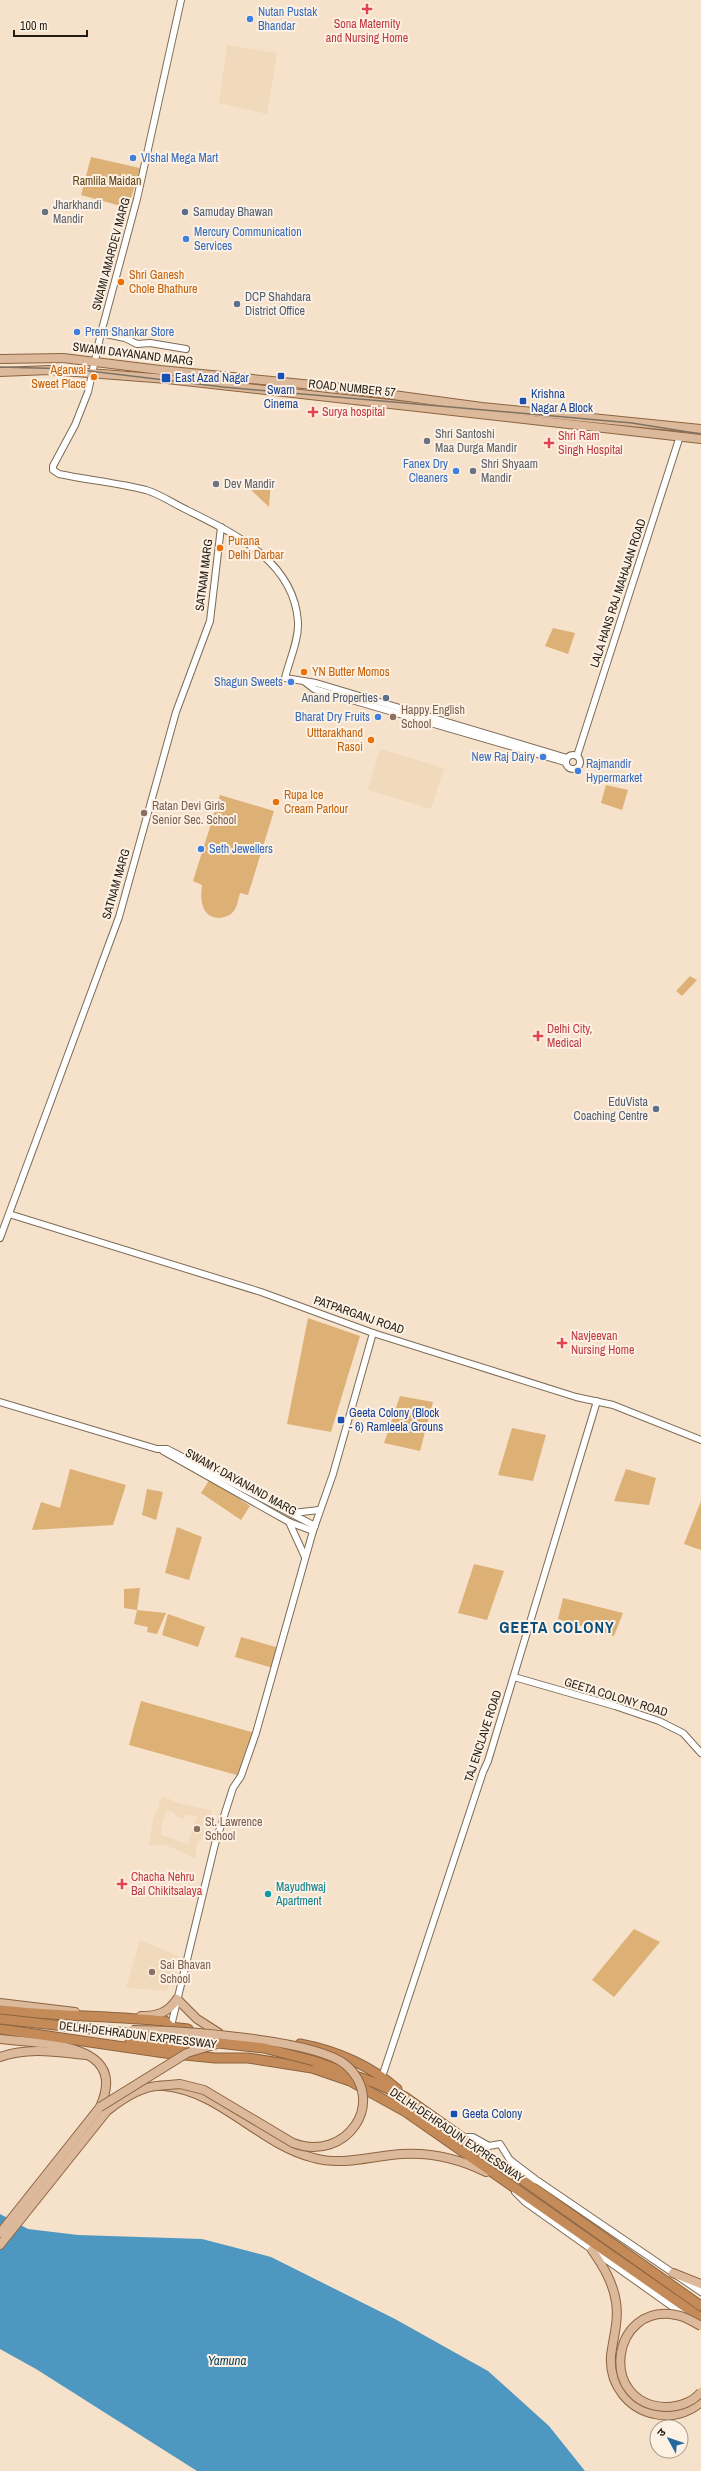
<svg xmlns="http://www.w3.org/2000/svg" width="701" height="2471" font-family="'Archivo Narrow','Noto Sans Devanagari',sans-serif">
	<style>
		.built { fill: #f1d9bb; fill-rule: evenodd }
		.green { fill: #ddb076 }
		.water { fill: #4d97c0 }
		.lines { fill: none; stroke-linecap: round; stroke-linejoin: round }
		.minor-casing { stroke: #7c6c57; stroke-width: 8 }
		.major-casing { stroke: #8c6440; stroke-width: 10 }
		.highway-casing { stroke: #8c6440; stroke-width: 11 }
		.minor { stroke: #fff; stroke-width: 6 }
		.major { stroke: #dcb99b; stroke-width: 8 }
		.highway { stroke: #c48b59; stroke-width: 9 }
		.rail { stroke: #7e7263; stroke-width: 1.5 }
		.major-bridge-casing { stroke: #8c6440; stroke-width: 10; stroke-linecap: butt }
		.highway-bridge-casing { stroke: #8c6440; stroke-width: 11; stroke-linecap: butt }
		.major-bridge { stroke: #dcb99b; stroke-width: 8 }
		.highway-bridge { stroke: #c48b59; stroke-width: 9 }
		.health-dot { fill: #e0444e; stroke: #fdf1e3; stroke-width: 1.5 }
		.shop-dot { fill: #3f7fe0; stroke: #fdf1e3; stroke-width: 1.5 }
		.worship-dot { fill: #6b7280; stroke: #fdf1e3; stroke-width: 1.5 }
		.service-dot { fill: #5c6f8a; stroke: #fdf1e3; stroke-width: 1.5 }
		.food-dot { fill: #e8710a; stroke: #fdf1e3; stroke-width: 1.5 }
		.transit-dot { fill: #1a4fb4; stroke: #fdf1e3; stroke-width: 1.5 }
		.education-dot { fill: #8d6e63; stroke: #fdf1e3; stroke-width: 1.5 }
		.culture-dot { fill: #0f9aa8; stroke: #fdf1e3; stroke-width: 1.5 }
		.labels { text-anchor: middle; stroke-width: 4; stroke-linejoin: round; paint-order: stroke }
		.shop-label { font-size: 12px; fill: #366cbe; stroke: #fdf1e3; text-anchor: start }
		.health-label { font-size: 12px; fill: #be3a42; stroke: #fdf1e3; text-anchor: start }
		.park-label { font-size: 12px; fill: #634314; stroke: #fdf1e3 }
		.worship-label { font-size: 12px; fill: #5b616d; stroke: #fdf1e3; text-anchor: start }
		.service-label { font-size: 12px; fill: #4e5e75; stroke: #fdf1e3; text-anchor: start }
		.street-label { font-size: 12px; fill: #231c13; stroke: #fdf1e3 }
		.food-label { font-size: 12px; fill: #c56008; stroke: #fdf1e3; text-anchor: start }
		.transit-label { font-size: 12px; fill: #164399; stroke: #fdf1e3; text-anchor: start }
		.education-label { font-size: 12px; fill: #785e54; stroke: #fdf1e3; text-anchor: start }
		.culture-label { font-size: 12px; fill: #0d838f; stroke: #fdf1e3; text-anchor: start }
		.water-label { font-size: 13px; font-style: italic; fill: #003e5a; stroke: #fdf1e3 }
		.district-label { font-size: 16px; font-weight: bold; letter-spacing: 1px; fill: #084f7e; stroke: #fdf1e3 }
	</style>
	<rect width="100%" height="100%" fill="#f6e2cb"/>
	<g class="built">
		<polygon points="227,45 277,53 267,114 219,103"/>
		<polygon points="380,749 444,768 431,809 368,790"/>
		<path d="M163 1796 178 1803 213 1811 202 1827 204 1832 202 1839 197 1843 195 1859 176 1849 163 1845 149 1846 153 1819 160 1804 158 1803ZM167 1810 175 1813V1816L184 1819 186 1815 197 1816 188 1844 161 1835 162 1824Z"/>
		<polygon points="140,1940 178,1956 167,1991 126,1988"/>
	</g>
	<g class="green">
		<polygon points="91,157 140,168 128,208 81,195"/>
		<polygon points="246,480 271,480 269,507 250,489"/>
		<polygon points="553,628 575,633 568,654 545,646"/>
		<polygon points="606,785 628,790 622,810 601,803"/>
		<path d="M220 795 274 811 248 895 240 893C238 900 237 909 232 913 229 916 224 917 220 918 201 918 200 899 202 885L193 881Z"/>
		<polygon points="690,976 697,980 682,996 676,991"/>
		<polygon points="308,1318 360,1336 331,1432 287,1424"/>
		<polygon points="400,1396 433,1402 420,1451 384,1443"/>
		<polygon points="512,1428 546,1435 533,1481 498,1475"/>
		<polygon points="70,1469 126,1485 113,1525 32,1530 41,1502 60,1508"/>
		<polygon points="626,1469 656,1478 649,1505 614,1501"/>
		<polygon points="210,1479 250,1506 241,1520 201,1493"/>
		<polygon points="147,1489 163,1492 156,1520 142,1515"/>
		<polygon points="701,1501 701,1550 684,1544"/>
		<polygon points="177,1527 202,1537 189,1580 165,1573"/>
		<polygon points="474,1564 504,1571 487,1620 458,1613"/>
		<polygon points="140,1588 137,1610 166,1613 157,1634 147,1632 148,1627 134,1624 137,1610 124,1608 124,1589"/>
		<polygon points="563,1598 623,1613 614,1636 558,1619"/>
		<polygon points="168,1614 205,1627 198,1647 162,1635"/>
		<polygon points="241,1637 279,1648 273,1668 235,1657"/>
		<polygon points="141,1701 255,1733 240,1776 129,1745"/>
		<polygon points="634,1929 660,1942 614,1997 592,1980"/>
	</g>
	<polygon class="water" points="0,2214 28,2229 78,2235 202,2239 271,2257 395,2319 488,2371 549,2426 585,2471 197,2471 36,2369 0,2349"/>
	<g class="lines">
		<g class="minor-casing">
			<g id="minor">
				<path d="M181 0 137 199 101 333 88 392 75 425 53 466V470L59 474C88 480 118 483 146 490 160 494 174 504 187 510 235 534 294 561 298 622 299 640 289 661 285 678L316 683 567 758"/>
				<polyline points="101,333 125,338 137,344 150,343 186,349"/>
				<polyline points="305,682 314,689 565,762"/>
				<circle cx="573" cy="762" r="7"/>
				<polyline points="577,756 680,436"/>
				<polyline points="9,1214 261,1292 373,1333 465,1362 576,1397 613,1405 701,1440"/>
				<polyline points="0,1238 119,917 176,712 210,621 221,527"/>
				<polyline points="0,1402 157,1449 167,1449 315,1526"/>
				<polyline points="163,1451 289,1522 313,1531"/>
				<polyline points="293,1513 319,1510"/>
				<polyline points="289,1522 305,1557"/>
				<polyline points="514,1677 615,1706 659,1721 683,1733 701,1753"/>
				<polyline points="170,2030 215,1844 233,1788 241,1776 256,1733 313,1531 333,1474 373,1333"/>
				<polyline points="382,2077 483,1772 488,1761 597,1401"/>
				<polyline points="462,2137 473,2137 489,2146 500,2144 510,2160 535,2179"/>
				<polyline points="521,2176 538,2181 701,2292"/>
				<polyline points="515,2192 525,2202 684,2315"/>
			</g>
		</g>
		<g class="major-casing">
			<g id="major">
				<polyline points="0,359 63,358 160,370 334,387 482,407 701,429"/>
				<polyline points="0,372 49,370 167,379 701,439"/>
				<polyline points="0,2003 75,2012"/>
				<path d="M141 2016C157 2016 168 2013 177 1999L197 2019 219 2033"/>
				<path d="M0 2039C41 2044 130 2041 100 2107L0 2233"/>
				<path d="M0 2057C29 2047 56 2052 86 2055"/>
				<path d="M0 2245 107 2111C122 2099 144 2084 164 2086 221 2091 260 2145 314 2158 343 2166 371 2156 401 2154 430 2152 460 2159 486 2172"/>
				<path d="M592 2250C603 2266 613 2282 616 2302 619 2321 613 2338 611 2356 609 2384 628 2409 655 2414 671 2418 689 2413 701 2402"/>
				<polyline points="673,2273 701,2284"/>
			</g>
		</g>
		<g class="highway-casing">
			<g id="highway">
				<path d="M0 2010C55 2016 110 2016 165 2021L170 2027 188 2029"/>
				<polyline points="0,2029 165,2053 215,2058 248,2058 312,2068 350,2081 406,2112 701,2318"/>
				<polyline points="130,2041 201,2050"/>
				<path d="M300 2044C337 2051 368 2064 397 2089"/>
				<polyline points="314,2061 378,2084 405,2097 701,2306"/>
			</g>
		</g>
		<use href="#minor" class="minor"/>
		<use href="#major" class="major"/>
		<use href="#highway" class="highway"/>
		<polyline class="rail" points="0,367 73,369 223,387 632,423 701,434"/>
		<g class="major-bridge-casing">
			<g id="major-bridge">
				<path d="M132 2030C176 2030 315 2039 346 2065 388 2102 346 2163 293 2143L204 2090 180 2084 157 2086"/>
				<polyline points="100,2107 187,2053 217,2044"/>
				<path d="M701 2326C693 2322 685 2316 676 2315 611 2302 597 2405 666 2407 679 2407 693 2402 701 2392"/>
			</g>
		</g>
		<g class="highway-bridge-casing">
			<polyline id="highway-bridge" points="0,2019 264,2048 314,2061"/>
		</g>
		<use href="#major-bridge" class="major-bridge"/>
		<use href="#highway-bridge" class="highway-bridge"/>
	</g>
	<g class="health-dot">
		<path d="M365 3h4v4h4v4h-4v4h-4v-4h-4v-4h4z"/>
		<path d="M311 406h4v4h4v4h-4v4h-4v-4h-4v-4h4z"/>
		<path d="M547 437h4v4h4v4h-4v4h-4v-4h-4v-4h4z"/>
		<path d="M536 1030h4v4h4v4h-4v4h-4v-4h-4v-4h4z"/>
		<path d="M560 1337h4v4h4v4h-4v4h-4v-4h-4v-4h4z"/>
		<path d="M120 1878h4v4h4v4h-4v4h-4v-4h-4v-4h4z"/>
	</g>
	<g class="shop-dot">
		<circle cx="250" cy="19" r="4"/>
		<circle cx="133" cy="158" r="4"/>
		<circle cx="186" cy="239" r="4"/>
		<circle cx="77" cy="332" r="4"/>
		<circle cx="456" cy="471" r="4"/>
		<circle cx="291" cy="682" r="4"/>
		<circle cx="378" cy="717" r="4"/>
		<circle cx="543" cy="757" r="4"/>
		<circle cx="578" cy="771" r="4"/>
		<circle cx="201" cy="849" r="4"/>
	</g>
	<g class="worship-dot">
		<circle cx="45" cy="212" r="4"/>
		<circle cx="427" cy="441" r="4"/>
		<circle cx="473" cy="471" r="4"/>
		<circle cx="216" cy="484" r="4"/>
	</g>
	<g class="service-dot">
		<circle cx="185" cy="212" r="4"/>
		<circle cx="237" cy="304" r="4"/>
		<circle cx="386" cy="698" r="4"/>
		<circle cx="656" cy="1109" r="4"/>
	</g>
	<g class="food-dot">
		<circle cx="121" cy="282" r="4"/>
		<circle cx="94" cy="377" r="4"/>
		<circle cx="220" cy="548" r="4"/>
		<circle cx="304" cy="672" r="4"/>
		<circle cx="371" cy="740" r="4"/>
		<circle cx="276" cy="802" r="4"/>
	</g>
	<g class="transit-dot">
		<rect x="277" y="372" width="8" height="8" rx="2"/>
		<rect x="161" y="373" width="10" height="10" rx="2"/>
		<rect x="519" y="397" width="8" height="8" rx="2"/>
		<rect x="337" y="1416" width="8" height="8" rx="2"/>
		<rect x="450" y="2110" width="8" height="8" rx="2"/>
	</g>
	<g class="education-dot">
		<circle cx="393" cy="717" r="4"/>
		<circle cx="144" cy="813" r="4"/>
		<circle cx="197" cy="1829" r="4"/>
		<circle cx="152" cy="1972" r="4"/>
	</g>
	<circle class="culture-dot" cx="268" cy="1894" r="4"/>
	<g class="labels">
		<g class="shop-label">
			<text x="258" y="16">Nutan Pustak<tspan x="258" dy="14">Bhandar</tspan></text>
			<text x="141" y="162">VIshal Mega Mart</text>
			<text x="194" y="236">Mercury Communication<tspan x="194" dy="14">Services</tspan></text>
			<text x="85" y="336">Prem Shankar Store</text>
			<text x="448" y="468" text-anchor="end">Fanex Dry<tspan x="448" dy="14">Cleaners</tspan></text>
			<text x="283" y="686" text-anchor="end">Shagun Sweets</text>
			<text x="370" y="721" text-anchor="end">Bharat Dry Fruits</text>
			<text x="535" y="761" text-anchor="end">New Raj Dairy</text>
			<text x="586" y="768">Rajmandir<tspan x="586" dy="14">Hypermarket</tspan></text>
			<text x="209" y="853">Seth Jewellers</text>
		</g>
		<g class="health-label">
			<text x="367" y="28" text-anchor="middle">Sona Maternity<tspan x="367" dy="14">and Nursing Home</tspan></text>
			<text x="322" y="416">Surya hospital</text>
			<text x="558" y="440">Shri Ram<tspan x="558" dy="14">Singh Hospital</tspan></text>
			<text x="547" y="1033">Delhi City,<tspan x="547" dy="14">Medical</tspan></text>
			<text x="571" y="1340">Navjeevan<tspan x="571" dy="14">Nursing Home</tspan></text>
			<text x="131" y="1881">Chacha Nehru<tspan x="131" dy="14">Bal Chikitsalaya</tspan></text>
		</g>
		<g class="park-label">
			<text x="107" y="185">Ramlila Maidan</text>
		</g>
		<g class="worship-label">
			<text x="53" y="209">Jharkhandi<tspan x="53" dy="14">Mandir</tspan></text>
			<text x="435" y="438">Shri Santoshi<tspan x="435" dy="14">Maa Durga Mandir</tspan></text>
			<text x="481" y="468">Shri Shyaam<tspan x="481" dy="14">Mandir</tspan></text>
			<text x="224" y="488">Dev Mandir</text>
		</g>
		<g class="service-label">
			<text x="193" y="216">Samuday Bhawan</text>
			<text x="245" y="301">DCP Shahdara<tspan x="245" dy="14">District Office</tspan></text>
			<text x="378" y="702" text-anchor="end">Anand Properties</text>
			<text x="648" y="1106" text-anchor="end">EduVista<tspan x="648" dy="14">Coaching Centre</tspan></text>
		</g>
		<g class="street-label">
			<text transform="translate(111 254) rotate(-75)" y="4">SWAMI AMARDEV MARG</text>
			<text transform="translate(133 354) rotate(7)" y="4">SWAMI DAYANAND MARG</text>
			<text transform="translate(352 388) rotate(6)" y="4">ROAD NUMBER 57</text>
			<text transform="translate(204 575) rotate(-83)" y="4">SATNAM MARG</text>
			<text transform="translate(618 593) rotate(-72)" y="4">LALA HANS RAJ MAHAJAN ROAD</text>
			<text transform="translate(116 884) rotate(-74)" y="4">SATNAM MARG</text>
			<text transform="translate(359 1315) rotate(19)" y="4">PATPARGANJ ROAD</text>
			<text transform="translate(241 1482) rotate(29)" y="4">SWAMY DAYANAND MARG</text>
			<text transform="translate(616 1697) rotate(17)" y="4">GEETA COLONY ROAD</text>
			<text transform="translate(483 1736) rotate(-72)" y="4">TAJ ENCLAVE ROAD</text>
			<text transform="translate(138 2035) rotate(7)" y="4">DELHI-DEHRADUN EXPRESSWAY</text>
			<text transform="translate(457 2135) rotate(34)" y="4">DELHI-DEHRADUN EXPRESSWAY</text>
		</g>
		<g class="food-label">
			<text x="129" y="279">Shri Ganesh<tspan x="129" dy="14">Chole Bhathure</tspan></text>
			<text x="86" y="374" text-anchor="end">Agarwal<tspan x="86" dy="14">Sweet Place</tspan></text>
			<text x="228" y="545">Purana<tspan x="228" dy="14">Delhi Darbar</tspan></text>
			<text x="312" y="676">YN Butter Momos</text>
			<text x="363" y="737" text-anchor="end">Utttarakhand<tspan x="363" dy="14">Rasoi</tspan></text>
			<text x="284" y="799">Rupa Ice<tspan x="284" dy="14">Cream Parlour</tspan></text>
		</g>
		<g class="transit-label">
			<text x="175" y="382">East Azad Nagar</text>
			<text x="281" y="394" text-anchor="middle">Swarn<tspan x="281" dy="14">Cinema</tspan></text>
			<text x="531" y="398">Krishna<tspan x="531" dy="14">Nagar A Block</tspan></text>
			<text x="349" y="1417">Geeta Colony (Block<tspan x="349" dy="14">- 6) Ramleela Grouns</tspan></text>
			<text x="462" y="2118">Geeta Colony</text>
		</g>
		<g class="education-label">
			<text x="401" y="714">Happy English<tspan x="401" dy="14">School</tspan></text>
			<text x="152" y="810">Ratan Devi Girls<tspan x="152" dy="14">Senior Sec. School</tspan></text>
			<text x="205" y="1826">St. Lawrence<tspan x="205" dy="14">School</tspan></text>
			<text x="160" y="1969">Sai Bhavan<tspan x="160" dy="14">School</tspan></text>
		</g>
		<g class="culture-label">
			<text x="276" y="1891">Mayudhwaj<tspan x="276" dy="14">Apartment</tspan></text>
		</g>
		<g class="water-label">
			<text x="227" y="2365">Yamuna</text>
		</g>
		<g class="district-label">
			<text x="557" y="1633">GEETA COLONY</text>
		</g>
	</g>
	<g transform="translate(669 2439) rotate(310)"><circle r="19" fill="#fdf1e3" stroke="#a69c90"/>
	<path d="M0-3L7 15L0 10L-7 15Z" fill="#22699d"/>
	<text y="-6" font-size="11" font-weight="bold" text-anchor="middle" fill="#231c13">उ</text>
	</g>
	<path d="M14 30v6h73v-6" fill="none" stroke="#231c13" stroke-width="2"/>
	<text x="20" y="30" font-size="12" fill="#231c13" stroke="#fdf1e3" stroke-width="3" paint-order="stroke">100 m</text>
</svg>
